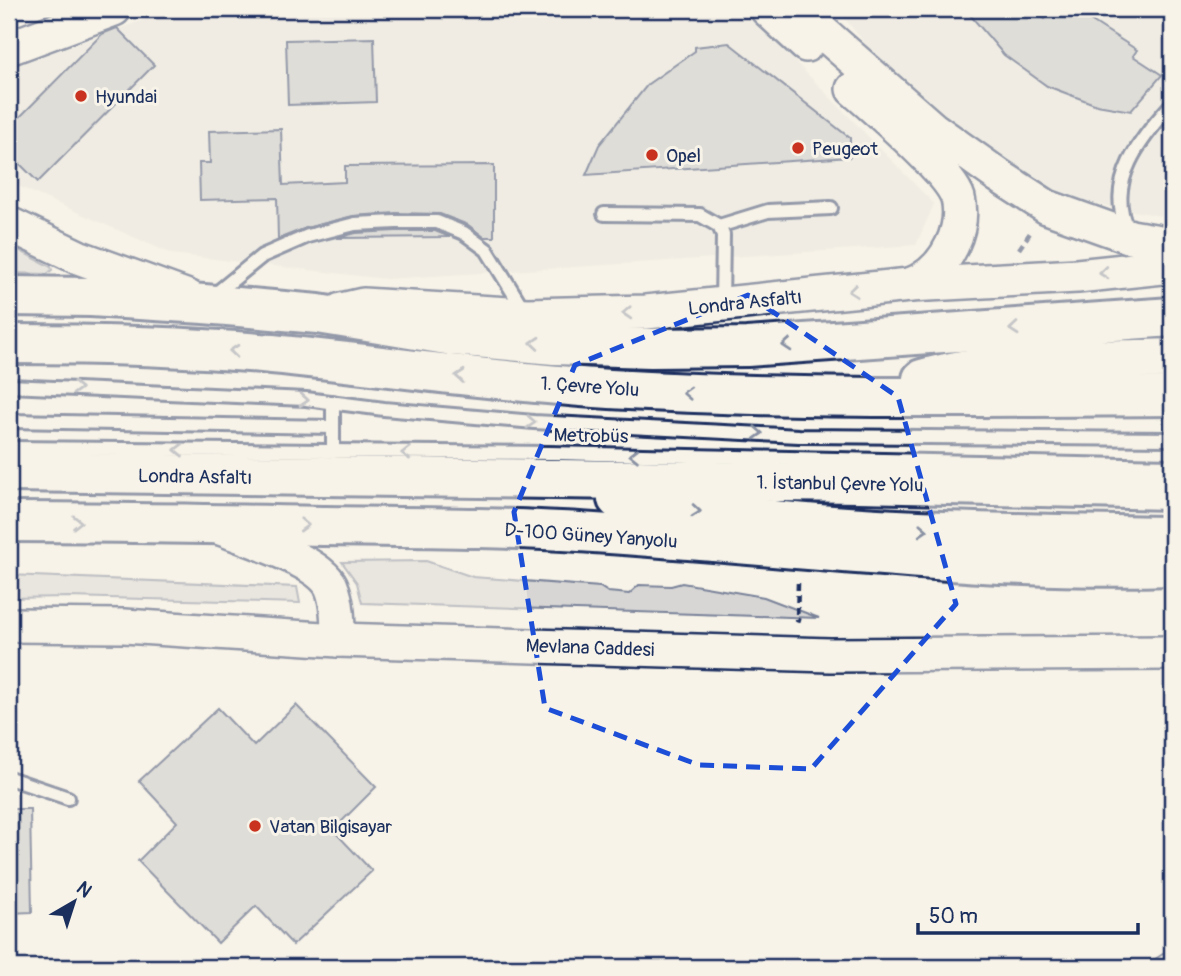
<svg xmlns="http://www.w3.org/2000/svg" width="1181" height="976" font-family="Pangolin,sans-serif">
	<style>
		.built { fill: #e6e5de }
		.green { fill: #d7d6d4; stroke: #798299; stroke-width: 2 }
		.building { fill: #c0c3c5; stroke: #1b2f5e; stroke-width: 2 }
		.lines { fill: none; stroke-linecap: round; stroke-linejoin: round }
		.lane-casing { stroke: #1b2f5e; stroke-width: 18 }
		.secondary-casing { stroke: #1b2f5e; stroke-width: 38 }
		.primary-casing { stroke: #1b2f5e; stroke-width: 44 }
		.highway-casing { stroke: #1b2f5e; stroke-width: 44 }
		.path { stroke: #1b2f5e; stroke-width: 4.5; stroke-dasharray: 7 5; stroke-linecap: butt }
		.lane { stroke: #f7f3e8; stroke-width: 12 }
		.secondary { stroke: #f7f3e8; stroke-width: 33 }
		.primary { stroke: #f7f3e8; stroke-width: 38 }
		.highway { stroke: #f7f3e8; stroke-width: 38 }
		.tram { stroke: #1b2f5e; stroke-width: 2 }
		.oneway { stroke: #8991a3 }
		.marked { fill: none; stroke: #1d4ed8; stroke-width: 5; stroke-dasharray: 14 9; stroke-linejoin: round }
		.poi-dot { fill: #c8321e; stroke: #f7f3e8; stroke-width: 2.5 }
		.labels { text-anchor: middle; stroke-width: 6; stroke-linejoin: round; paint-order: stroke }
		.poi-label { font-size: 19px; fill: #1b2f5e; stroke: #f7f3e8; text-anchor: start }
		.street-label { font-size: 19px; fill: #1b2f5e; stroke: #f7f3e8 }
	</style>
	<rect width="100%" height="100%" fill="#f7f3e8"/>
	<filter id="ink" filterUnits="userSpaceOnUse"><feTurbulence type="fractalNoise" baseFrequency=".0143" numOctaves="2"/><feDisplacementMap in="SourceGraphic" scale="14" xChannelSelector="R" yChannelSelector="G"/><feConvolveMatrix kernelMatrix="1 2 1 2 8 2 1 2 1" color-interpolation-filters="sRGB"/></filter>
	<g filter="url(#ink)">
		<g class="built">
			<polygon points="174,9 744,9 934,204 916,245 386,279 172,254 9,182 9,68"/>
			<polygon points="837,9 1172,9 1172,218 1063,198 893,78"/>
		</g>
		<g class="green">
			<polygon points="9,245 51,267 52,270 47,274 9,273"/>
			<polygon points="426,561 473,577 600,587 608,592 629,594 639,585 671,586 682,583 764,597 819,618 362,603 357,583 342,562"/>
			<polygon points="9,575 297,587 300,603 68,597 9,598"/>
		</g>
		<g class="building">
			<polygon points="965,9 1028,9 1045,19 1054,9 1073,9 1137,50 1133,56 1162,75 1131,111 1097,105 1047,86 1004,55"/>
			<polygon points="117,28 154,65 38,182 9,153 9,128 102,34"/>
			<polygon points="374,38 376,102 288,105 286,40"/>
			<polygon points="729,43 850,138 850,157 586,175 599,145 648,84 695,51 695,47"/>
			<polygon points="281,129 283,185 345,182 345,166 494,165 494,237 484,237 468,225 440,214 396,213 353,216 306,228 278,239 277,198 200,200 199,163 210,163 209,131"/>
			<polygon points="396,231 435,231 450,237 337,238 356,233"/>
			<polygon points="296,705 376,787 333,830 372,871 293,945 256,906 218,943 138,861 177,822 139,781 218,708 254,746"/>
			<polygon points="9,809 30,809 32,912 9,913"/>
		</g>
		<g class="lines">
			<g class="lane-casing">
				<g id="lane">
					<polyline points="604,214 700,215 719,226 723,235 722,304"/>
					<polyline points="719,226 768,211 831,208"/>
					<path d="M1128 230C1104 183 1141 138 1172 104"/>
					<polyline points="213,296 262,256 308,236 355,224 396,222 437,222 464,233 487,250 525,312"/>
					<polyline points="9,386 306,399 384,409 534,422 799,436 1172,439"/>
					<polyline points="9,421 333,427"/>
					<polyline points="9,448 549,453 1172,466"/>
					<polyline points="333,452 333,402"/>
					<polyline points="9,778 68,798"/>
				</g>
			</g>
			<g class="secondary-casing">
				<g id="secondary">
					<polyline points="767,9 806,45"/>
					<polyline points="796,9 933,129 999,176 1047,207 1131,237 1172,244"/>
					<polyline points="9,48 114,9"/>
					<path d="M853 89C877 110 950 172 958 198 962 215 959 230 952 245 943 264 929 278 910 285"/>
					<polyline points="9,224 78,257 188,297"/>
					<polyline points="341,310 363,305 527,315 646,312 910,285 1077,276 1172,266"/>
					<path d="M218 527C247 539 318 560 331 586 338 602 338 623 338 640"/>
					<polyline points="9,625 124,626 338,640 830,655 1172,653"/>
				</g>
			</g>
			<g class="primary-casing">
				<g id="primary">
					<polyline points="9,296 91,297 204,304 318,314 453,336 554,345 651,348 747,347 1172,317"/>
					<path d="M9 522C114 522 219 524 325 526 415 527 504 527 594 533 786 545 979 572 1172 566"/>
				</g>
			</g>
			<g class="highway-casing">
				<g id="highway">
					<path d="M9 344C97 344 185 346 272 354 385 365 497 382 610 389 797 400 985 397 1172 396"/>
					<path d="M922 379C995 358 1095 361 1172 358"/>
					<polyline points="9,472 859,483 1172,490"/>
					<path d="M617 499C800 532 987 533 1172 536"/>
				</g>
			</g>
			<g class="path">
				<polyline points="1019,249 1030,233"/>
				<polyline points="798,583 797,620 800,621"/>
			</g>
			<use href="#lane" class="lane"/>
			<use href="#secondary" class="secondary"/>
			<use href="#primary" class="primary"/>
			<use href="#highway" class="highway"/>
			<g class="tram">
				<polyline points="1143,967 1172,948"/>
				<polyline points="1169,967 1172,965"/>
			</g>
		</g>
		<defs><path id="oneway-chevron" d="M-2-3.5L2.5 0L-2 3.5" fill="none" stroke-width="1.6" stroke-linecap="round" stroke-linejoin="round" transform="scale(1.75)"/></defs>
		<g class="oneway">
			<use href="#oneway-chevron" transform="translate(1104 273) rotate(174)"/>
			<use href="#oneway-chevron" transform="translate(853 291) rotate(174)"/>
			<use href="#oneway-chevron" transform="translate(627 313) rotate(177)"/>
			<use href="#oneway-chevron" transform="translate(1014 329) rotate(175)"/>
			<use href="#oneway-chevron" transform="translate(535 343) rotate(-175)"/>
			<use href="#oneway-chevron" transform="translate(787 345) rotate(176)"/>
			<use href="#oneway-chevron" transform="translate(234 351) rotate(-175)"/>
			<use href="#oneway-chevron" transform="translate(460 376) rotate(-175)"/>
			<use href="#oneway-chevron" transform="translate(77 388) rotate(2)"/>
			<use href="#oneway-chevron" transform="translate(687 393) rotate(-177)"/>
			<use href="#oneway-chevron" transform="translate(304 400) rotate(4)"/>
			<use href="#oneway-chevron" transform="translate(531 422) rotate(4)"/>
			<use href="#oneway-chevron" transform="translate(758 433) rotate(3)"/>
			<use href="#oneway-chevron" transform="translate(179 450) rotate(-179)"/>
			<use href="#oneway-chevron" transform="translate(406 453) rotate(-180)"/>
			<use href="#oneway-chevron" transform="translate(634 455) rotate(-179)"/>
			<use href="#oneway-chevron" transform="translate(696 511) rotate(5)"/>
			<use href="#oneway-chevron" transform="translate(77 522)"/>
			<use href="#oneway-chevron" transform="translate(304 525) rotate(2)"/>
			<use href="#oneway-chevron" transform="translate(923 530) rotate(3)"/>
		</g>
	</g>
	<path d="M0 0H1181V976H0ZM748 295 898 397 956 604 811 769 699 765 545 708 514 512 575 365Z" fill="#f7f3e8" fill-opacity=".55" fill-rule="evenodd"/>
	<path class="marked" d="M748 295 898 397 956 604 811 769 699 765 545 708 514 512 575 365Z"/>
	<g class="poi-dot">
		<circle cx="81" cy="96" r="7"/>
		<circle cx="798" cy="148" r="7"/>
		<circle cx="652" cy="155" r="7"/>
		<circle cx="255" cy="826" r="7"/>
	</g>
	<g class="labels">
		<g class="poi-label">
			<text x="95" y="103">Hyundai</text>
			<text x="812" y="155">Peugeot</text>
			<text x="666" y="162">Opel</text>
			<text x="269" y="833">Vatan Bilgisayar</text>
		</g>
		<g class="street-label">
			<text transform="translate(745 302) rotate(-6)" y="7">Londra Asfaltı</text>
			<text transform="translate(590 386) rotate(4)" y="7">1. Çevre Yolu</text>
			<text transform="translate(591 435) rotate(1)" y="7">Metrobüs</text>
			<text transform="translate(195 476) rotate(1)" y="7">Londra Asfaltı</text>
			<text transform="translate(840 483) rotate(1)" y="7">1. İstanbul Çevre Yolu</text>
			<text transform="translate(591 535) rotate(4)" y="7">D-100 Güney Yanyolu</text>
			<text transform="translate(590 647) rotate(2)" y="7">Mevlana Caddesi</text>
		</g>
	</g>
	<rect width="1181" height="976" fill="none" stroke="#f7f3e8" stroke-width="35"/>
	<rect x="18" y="18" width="1146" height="941" fill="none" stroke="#1b2f5e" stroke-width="2.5" filter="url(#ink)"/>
	<g transform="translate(74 902) rotate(39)" stroke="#f7f3e8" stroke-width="5" paint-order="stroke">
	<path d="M0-5L12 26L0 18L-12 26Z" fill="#1b2f5e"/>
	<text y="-10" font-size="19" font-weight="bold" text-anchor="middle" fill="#1b2f5e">N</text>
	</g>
	<path d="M918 923v10h220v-10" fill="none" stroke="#1b2f5e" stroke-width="3.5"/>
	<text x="929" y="923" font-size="21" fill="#1b2f5e" stroke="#f7f3e8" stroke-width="5" paint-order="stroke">50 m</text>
</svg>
